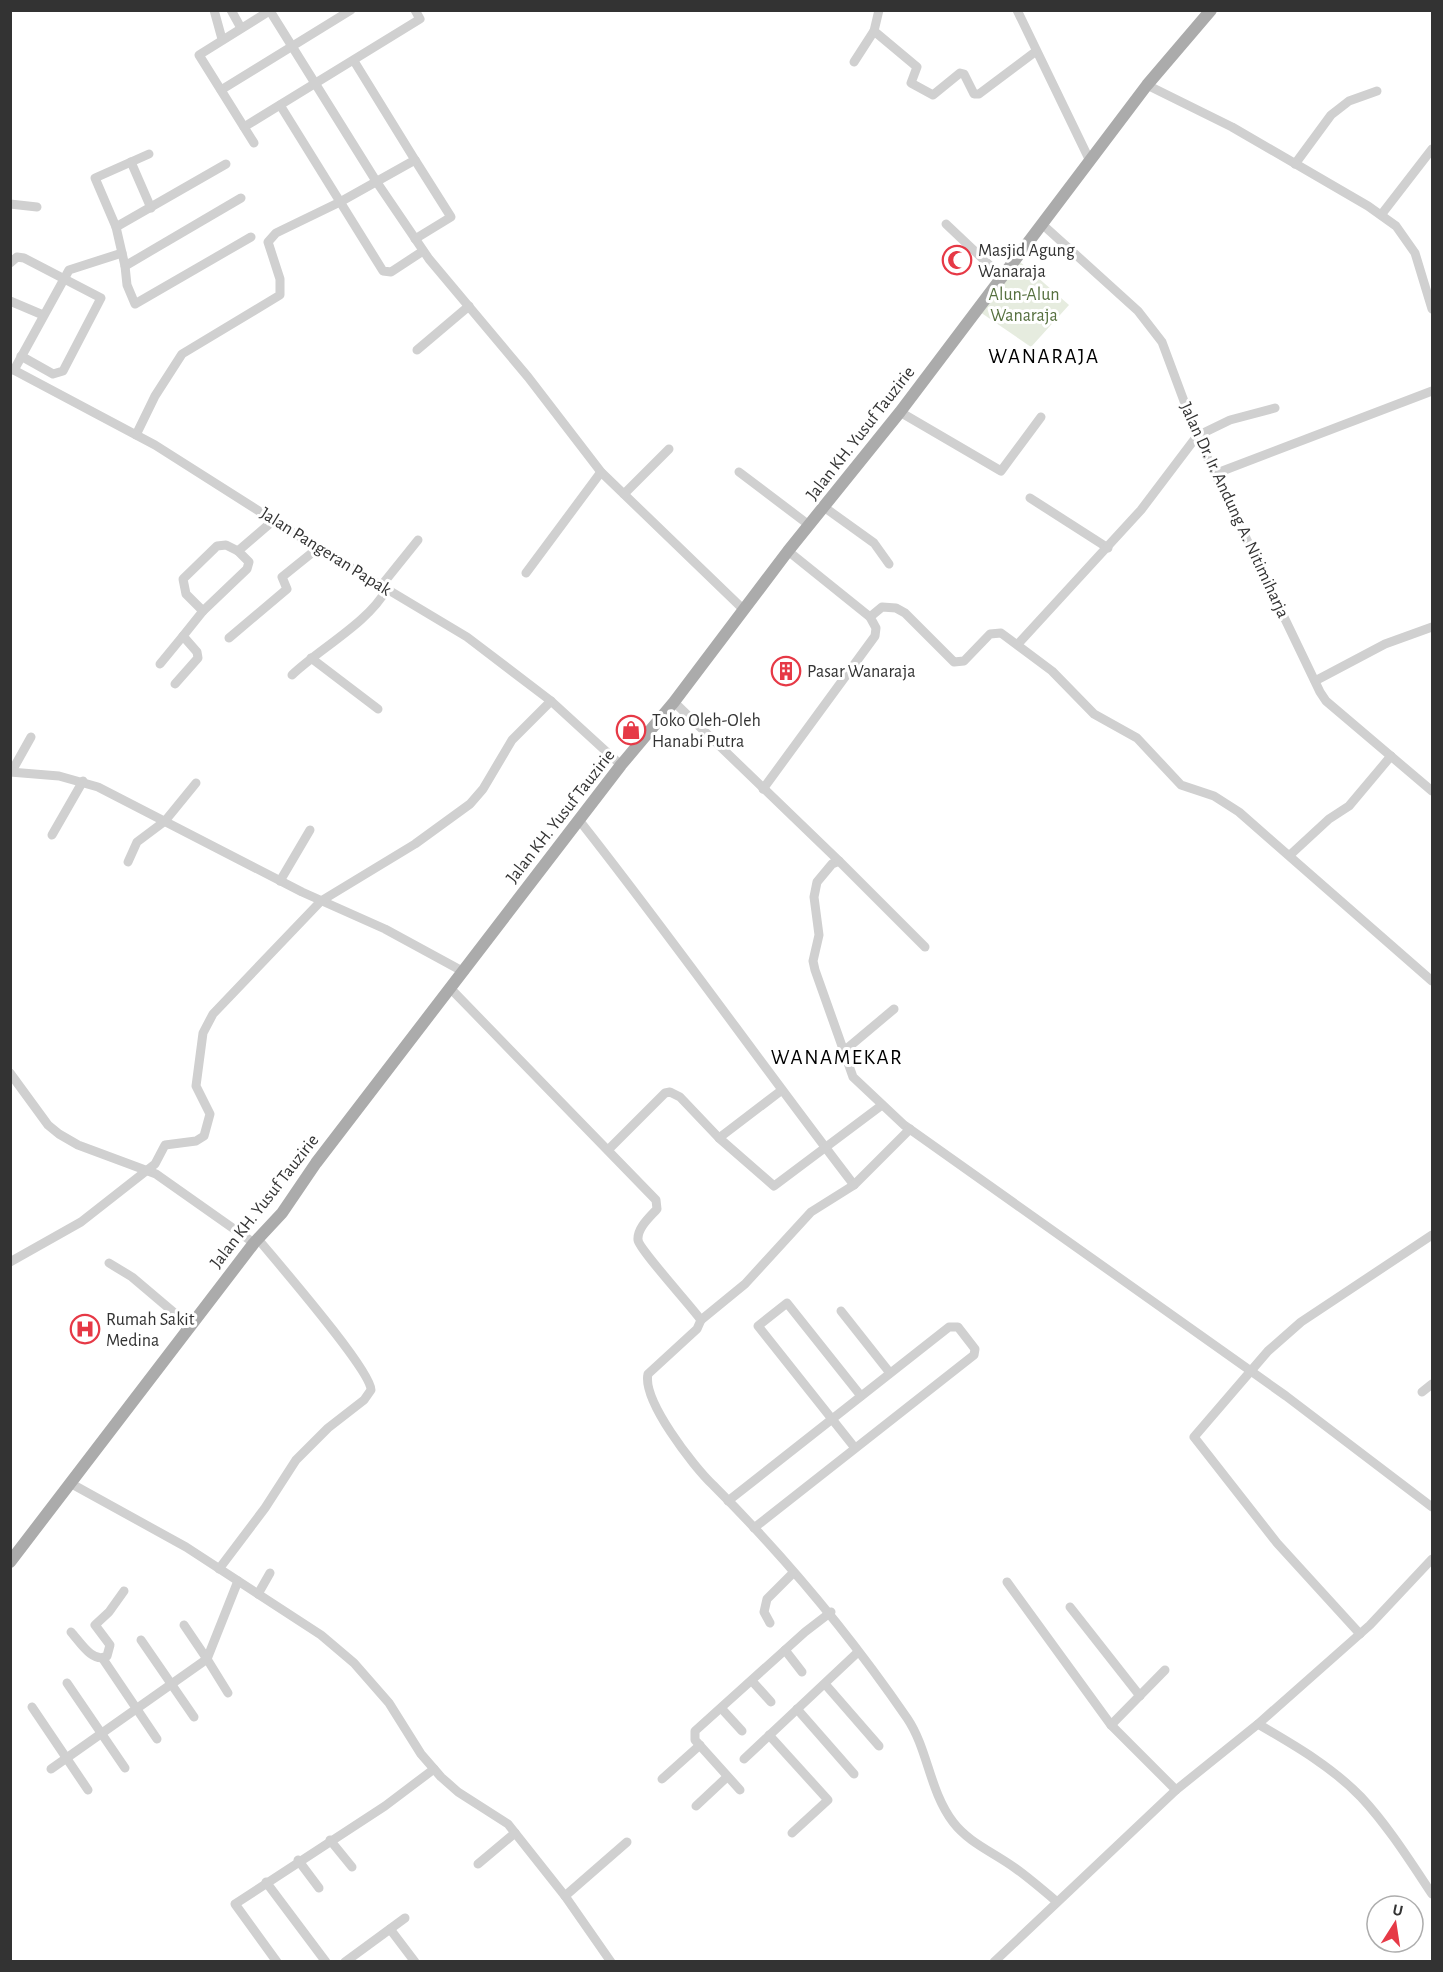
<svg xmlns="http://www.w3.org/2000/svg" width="1443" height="1972" font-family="'Alegreya Sans',sans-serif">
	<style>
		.green { fill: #e6ecdf }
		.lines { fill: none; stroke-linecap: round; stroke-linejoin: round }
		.minor { stroke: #d0d0d0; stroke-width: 9 }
		.major { stroke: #ababab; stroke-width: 12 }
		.labels { text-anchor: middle; stroke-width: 6; stroke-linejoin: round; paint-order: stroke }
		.poi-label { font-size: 18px; fill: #333; stroke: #fff; text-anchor: start }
		.park-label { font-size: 18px; fill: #56703f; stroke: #fff }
		.street-label { font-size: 18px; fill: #333; stroke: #fff }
		.quarter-label { font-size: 21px; letter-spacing: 1.5px; fill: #000; stroke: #fff }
	</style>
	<rect width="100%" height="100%" fill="#fff"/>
	<polygon class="green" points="1019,261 1069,305 1031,347 980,312"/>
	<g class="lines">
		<g class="minor">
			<polyline points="214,10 222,39"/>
			<polyline points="231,10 241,28"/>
			<polyline points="1017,10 1090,161"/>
			<polyline points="270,11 376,181 429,259 528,377 601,472 743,609"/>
			<polyline points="874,31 917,67 911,83 933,95 960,73 964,74 974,94 979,94 1035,52"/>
			<polyline points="854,62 874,31 879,10"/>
			<polyline points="1147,85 1232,127 1368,206 1396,226 1415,253 1432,309"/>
			<polyline points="221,90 351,10"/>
			<polyline points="280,105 383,271 391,272 423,251"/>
			<polyline points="244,127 420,19 415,10"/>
			<polyline points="254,143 199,55 271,10"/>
			<polyline points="149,154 95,178 116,227 226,164"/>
			<polyline points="415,160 451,217 415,239"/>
			<polyline points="131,162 151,208"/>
			<polyline points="1295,164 1331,115 1349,101 1377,91"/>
			<polyline points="10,204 37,207"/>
			<polyline points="1381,215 1432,149"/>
			<polyline points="946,224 1002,277"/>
			<polyline points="1043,225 1138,311 1162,342 1197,436 1320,692 1326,701 1432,791"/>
			<polyline points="116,227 125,266 241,198"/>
			<polyline points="10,263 17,257 24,258 101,298 63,371 53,374 21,356"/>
			<polyline points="125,266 127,285 135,304 251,237"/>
			<polyline points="10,301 43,315"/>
			<polyline points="417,350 469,306"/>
			<polyline points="10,368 155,445 295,534 467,637 551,701 621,765"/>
			<polyline points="14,370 69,270 122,253"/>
			<polyline points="900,412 1001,471 1041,417"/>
			<polyline points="136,435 155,396 182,354 280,295 280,279 268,242 276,233 340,202 415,160 354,61"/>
			<polyline points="739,472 809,525"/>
			<polyline points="1217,473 1432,391"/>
			<polyline points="624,494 669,449"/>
			<polyline points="1030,498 1108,548"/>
			<polyline points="824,507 874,543 889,564"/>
			<polyline points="788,551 870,617"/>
			<polyline points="526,573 601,472"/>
			<polyline points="381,586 418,540"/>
			<polyline points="203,611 186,594 183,579 217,546 226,545 238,551"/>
			<polyline points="229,638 287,589 282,577 318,548"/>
			<polyline points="1018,644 1141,510 1197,436 1230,420 1275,408"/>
			<polyline points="311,658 378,709"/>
			<polyline points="160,664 183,636"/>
			<path d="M292 675C319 649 369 622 386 590"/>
			<polyline points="1315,681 1385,644 1432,627"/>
			<polyline points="175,684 198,658 197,652 183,636 203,611 247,569 249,562 238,551 274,520"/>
			<polyline points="674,702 839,861 832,864 817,882 814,897 819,935 813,961 815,970 853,1077 904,1125 1286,1396 1432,1507"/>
			<polyline points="12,771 31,737"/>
			<polyline points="10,772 59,776 98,787 302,892 385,929 464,972"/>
			<polyline points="763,789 875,636 876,628 870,617 882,607 896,608 905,613 954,662 964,661 990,634 1001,633 1052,671 1094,714 1137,738 1181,785 1214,796 1239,812 1432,981"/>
			<path d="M579 820C673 939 761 1064 854 1185"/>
			<polyline points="52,835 83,781"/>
			<polyline points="1290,855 1329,819 1349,806 1391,756"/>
			<polyline points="839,861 925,947"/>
			<polyline points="128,862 137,842 165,821 196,783"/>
			<polyline points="280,881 310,830"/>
			<path d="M451 989 656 1200 657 1209C650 1217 637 1228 638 1240 639 1249 691 1306 701 1320L697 1329 648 1374C642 1400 693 1466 713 1485 784 1556 850 1635 907 1718 928 1749 929 1790 953 1822 969 1843 993 1852 1015 1868 1029 1878 1043 1890 1057 1902"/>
			<polyline points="844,1051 894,1009"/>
			<polyline points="10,1073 48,1125 59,1134 78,1145 156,1174 254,1243"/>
			<polyline points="719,1138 782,1090"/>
			<polyline points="608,1150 665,1093 670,1092 680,1097 719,1138 774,1186 882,1105"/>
			<polyline points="10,1262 81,1222 155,1164 165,1145 196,1141 204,1136 210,1114 196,1086 203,1033 213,1014 321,901 415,844 470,804 483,789 512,740 551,701"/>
			<polyline points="109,1263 132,1277 191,1327"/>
			<polyline points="841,1311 890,1373"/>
			<polyline points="701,1320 745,1284 811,1212 854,1185 910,1129"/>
			<polyline points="1422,1392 1432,1384"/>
			<polyline points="855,1448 758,1326 787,1303 861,1396"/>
			<polyline points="70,1483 186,1547 321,1635 354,1663 389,1703 421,1754 441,1777 458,1792 508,1824 565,1896 611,1962"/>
			<polyline points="728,1501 949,1327 958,1327 975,1349 974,1355 754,1528"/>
			<path d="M219 1569 265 1508 296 1460 328 1428 364 1400 371 1390C371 1370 276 1261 258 1239"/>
			<polyline points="1007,1582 1111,1725 1176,1790"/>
			<polyline points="258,1594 270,1573"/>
			<polyline points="1070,1607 1140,1696"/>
			<polyline points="770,1623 764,1612 767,1599 793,1573"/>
			<polyline points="184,1625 207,1659 238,1581"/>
			<path d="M71 1632C80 1642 93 1664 107 1656L110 1645 95 1625 109 1612 124 1591"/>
			<polyline points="1360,1634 1277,1543 1194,1437 1268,1351 1301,1322 1432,1235"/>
			<polyline points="141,1640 194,1717"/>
			<polyline points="785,1650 802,1672"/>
			<polyline points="103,1659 157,1739"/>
			<polyline points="752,1681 771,1702"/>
			<polyline points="67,1683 125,1768"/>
			<polyline points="825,1684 879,1746"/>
			<polyline points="32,1707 88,1790"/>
			<polyline points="721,1708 742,1731"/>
			<polyline points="797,1709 854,1774"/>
			<path d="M1258 1724C1294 1745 1331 1766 1361 1797 1388 1826 1410 1861 1432 1894"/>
			<polyline points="1111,1725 1165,1670"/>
			<polyline points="769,1735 828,1800 792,1833"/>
			<polyline points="744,1759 858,1652"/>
			<polyline points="51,1769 207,1659 228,1693"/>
			<polyline points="662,1779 700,1745"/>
			<polyline points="740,1790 695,1740 695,1731 805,1632 831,1612"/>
			<polyline points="696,1806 727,1777"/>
			<polyline points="330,1840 352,1867"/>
			<polyline points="298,1860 319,1888"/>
			<polyline points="478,1864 515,1833"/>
			<polyline points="266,1882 326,1962"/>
			<polyline points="565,1896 627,1842"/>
			<polyline points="390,1929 415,1962"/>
			<polyline points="277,1962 235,1904 385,1806 434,1769"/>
			<polyline points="345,1962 405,1918"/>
			<polyline points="994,1962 1176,1790 1258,1724 1370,1625 1432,1559"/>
		</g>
		<polyline class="major" points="10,1562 254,1243 282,1213 316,1163 621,765 674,702 788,551 900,412 1147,85 1211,10"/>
	</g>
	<defs>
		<g id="mosque-ring" transform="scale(1.5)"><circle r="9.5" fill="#fff" stroke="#e63946" stroke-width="1.5"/><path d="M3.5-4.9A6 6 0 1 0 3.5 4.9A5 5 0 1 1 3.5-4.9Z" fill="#e63946"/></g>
		<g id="building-ring" transform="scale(1.5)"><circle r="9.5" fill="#fff" stroke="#e63946" stroke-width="1.5"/><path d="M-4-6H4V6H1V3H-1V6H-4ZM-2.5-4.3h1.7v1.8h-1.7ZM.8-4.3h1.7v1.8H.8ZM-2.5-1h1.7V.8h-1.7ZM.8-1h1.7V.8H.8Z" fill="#e63946"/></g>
		<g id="shop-ring" transform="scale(1.5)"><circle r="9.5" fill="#fff" stroke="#e63946" stroke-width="1.5"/><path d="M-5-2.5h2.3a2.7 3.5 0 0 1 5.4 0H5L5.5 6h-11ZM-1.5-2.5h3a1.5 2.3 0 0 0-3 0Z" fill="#e63946"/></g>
		<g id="hospital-ring" transform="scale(1.5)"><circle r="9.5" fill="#fff" stroke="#e63946" stroke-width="1.5"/><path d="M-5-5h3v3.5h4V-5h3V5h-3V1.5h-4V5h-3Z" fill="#e63946"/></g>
	</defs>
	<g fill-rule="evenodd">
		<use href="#mosque-ring" x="957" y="260"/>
		<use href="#building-ring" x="786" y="671"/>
		<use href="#shop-ring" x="631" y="730"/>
		<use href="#hospital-ring" x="85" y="1329"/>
	</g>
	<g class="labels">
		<g class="poi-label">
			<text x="978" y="256">Masjid Agung<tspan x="978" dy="21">Wanaraja</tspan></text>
			<text x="807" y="677">Pasar Wanaraja</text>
			<text x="652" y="726">Toko Oleh-Oleh<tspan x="652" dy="21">Hanabi Putra</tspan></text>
			<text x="106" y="1325">Rumah Sakit<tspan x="106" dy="21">Medina</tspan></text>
		</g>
		<g class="park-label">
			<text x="1024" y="300">Alun-Alun<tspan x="1024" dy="21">Wanaraja</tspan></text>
		</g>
		<g class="street-label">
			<text transform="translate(860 433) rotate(-52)" y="6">Jalan KH. Yusuf Tauzirie</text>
			<text transform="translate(1235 510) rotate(65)" y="6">Jalan Dr. Ir. Andung A. Nitimiharja</text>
			<text transform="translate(326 551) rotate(32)" y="6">Jalan Pangeran Papak</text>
			<text transform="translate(560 816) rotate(-52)" y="6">Jalan KH. Yusuf Tauzirie</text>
			<text transform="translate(264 1201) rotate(-52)" y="6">Jalan KH. Yusuf Tauzirie</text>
		</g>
		<g class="quarter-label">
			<text x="1044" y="363">WANARAJA</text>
			<text x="837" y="1064">WANAMEKAR</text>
		</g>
	</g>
	<rect width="1443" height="1972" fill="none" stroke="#333333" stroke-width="24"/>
	<g transform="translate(1395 1924) rotate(12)"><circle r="28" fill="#ffffff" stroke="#adadad" stroke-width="1.5"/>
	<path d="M0-4.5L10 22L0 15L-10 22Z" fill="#e63946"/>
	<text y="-9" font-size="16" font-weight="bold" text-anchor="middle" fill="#333333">U</text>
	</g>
</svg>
